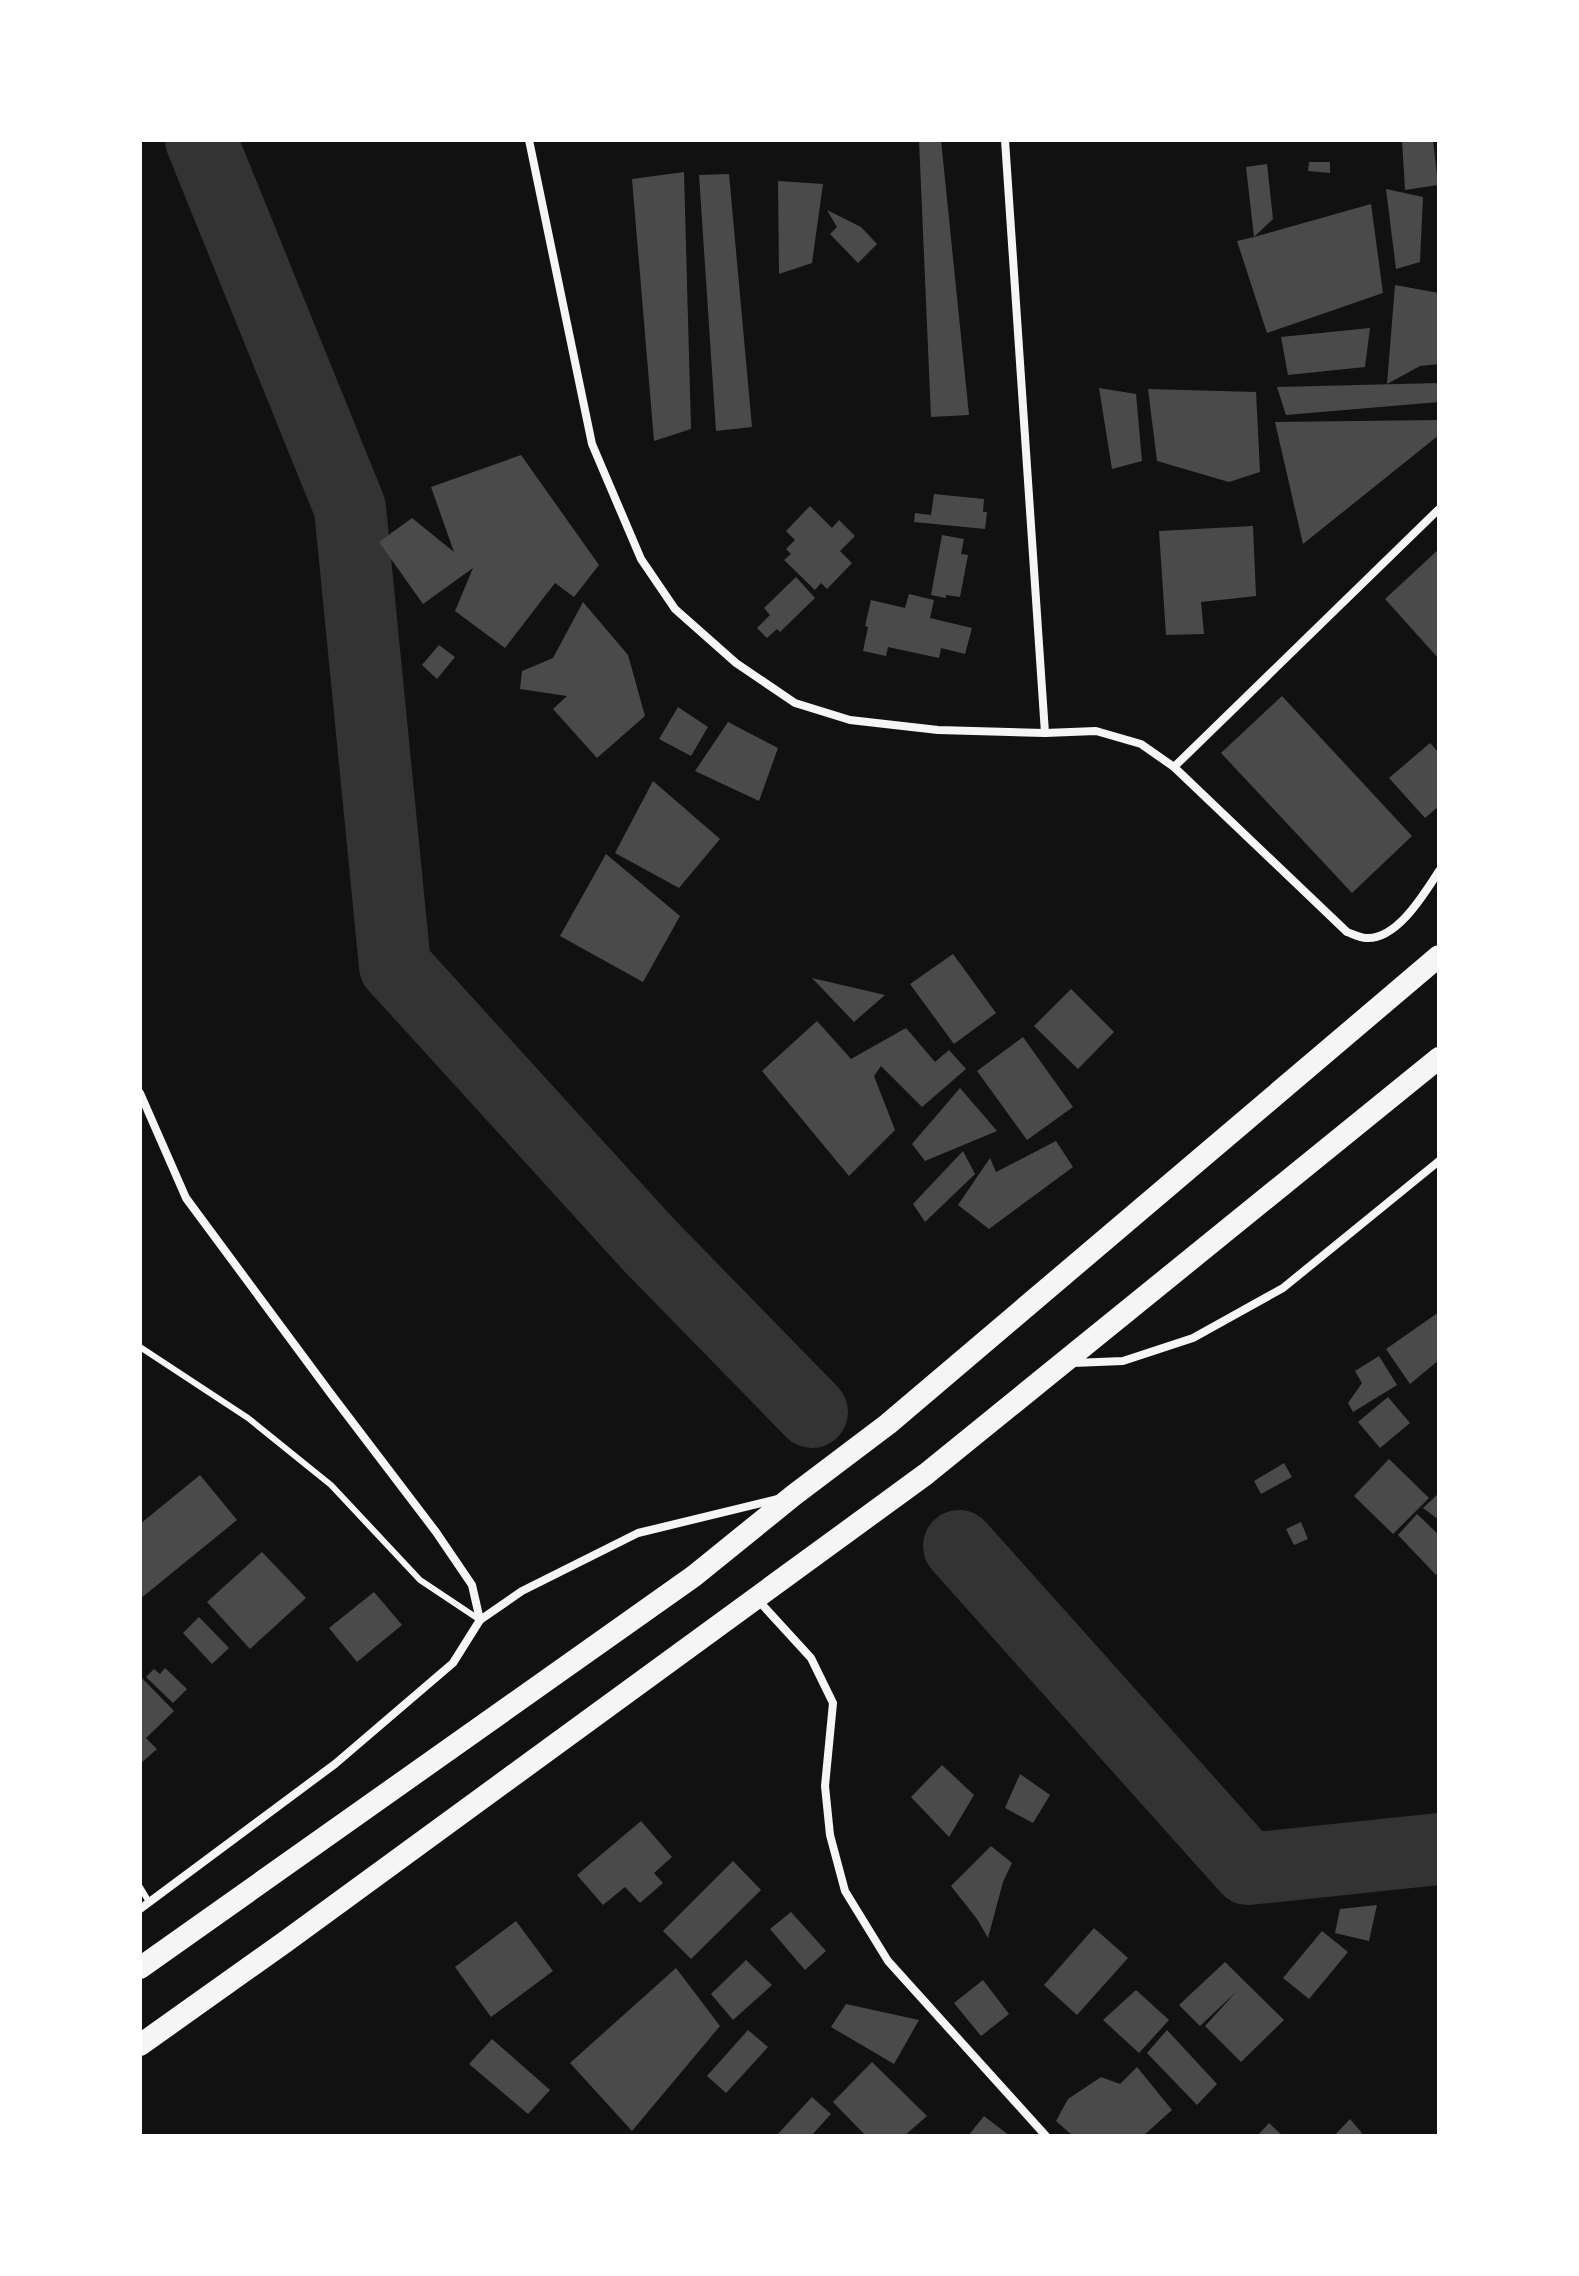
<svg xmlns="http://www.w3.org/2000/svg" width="1579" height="2276" font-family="Manrope,sans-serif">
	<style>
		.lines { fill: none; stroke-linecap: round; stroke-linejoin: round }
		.river { stroke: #333; stroke-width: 72 }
		.building { fill: #4a4a4a }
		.service { stroke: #f5f5f5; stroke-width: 6 }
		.minor { stroke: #f5f5f5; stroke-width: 8 }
		.trunk { stroke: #f5f5f5; stroke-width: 22 }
	</style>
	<rect width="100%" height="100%" fill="#111"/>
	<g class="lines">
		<g class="river">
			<polyline points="201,140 350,508 395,966 649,1245 812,1412"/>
			<polyline points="959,1546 1248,1869 1439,1849"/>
		</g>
	</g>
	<g class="building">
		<polygon points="919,140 941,140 969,415 931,417"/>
		<polygon points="1402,140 1433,140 1438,185 1405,190"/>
		<polygon points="1309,162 1330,162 1330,173 1308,171"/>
		<polygon points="1267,164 1273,219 1254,237 1371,204 1383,293 1267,333 1237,241 1254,237 1246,167"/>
		<polygon points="684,172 691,429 654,441 632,179"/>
		<polygon points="729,174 752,427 716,431 699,175"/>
		<polygon points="778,181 823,184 812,263 779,274"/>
		<polygon points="1386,189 1423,197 1420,262 1396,269"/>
		<polygon points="827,210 861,227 877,244 858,263 830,234 837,227"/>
		<polygon points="1395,285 1439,293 1439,364 1420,366 1387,384"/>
		<polygon points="1370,328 1365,367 1288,375 1281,337"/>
		<polygon points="1439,383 1439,402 1286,415 1277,387"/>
		<polygon points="1099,388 1136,394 1142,461 1112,469"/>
		<polygon points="1148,389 1256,392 1260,472 1229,482 1157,461"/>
		<polygon points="1439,420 1439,435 1303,544 1275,422"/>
		<polygon points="521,455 599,565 574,597 555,583 505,648 455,611 473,568 423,604 379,542 412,518 454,552 431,487"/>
		<polygon points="934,494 984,499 983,512 987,512 985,529 914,522 915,513 931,515"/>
		<polygon points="810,506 832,528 839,520 855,536 840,551 852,563 827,589 821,583 815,590 784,560 791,554 786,549 795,540 786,531"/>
		<polygon points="1253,526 1256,596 1201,602 1204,634 1166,635 1159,531"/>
		<polygon points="942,535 964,539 961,554 968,555 960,597 946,595 946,598 931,595"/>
		<polygon points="1439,549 1439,659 1385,599"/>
		<polygon points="796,577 815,598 780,632 777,629 767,638 757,628 770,615 764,608"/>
		<polygon points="909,594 934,600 930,618 972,628 965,654 941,648 939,658 888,647 886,656 863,651 868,627 865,626 871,600 905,608"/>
		<polygon points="583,602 628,655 645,716 597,758 553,709 567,696 520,689 522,671 553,658"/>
		<polygon points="439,645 455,657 437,679 422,665"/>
		<polygon points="1282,696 1412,836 1352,893 1221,753"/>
		<polygon points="678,707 708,727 691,756 659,739"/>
		<polygon points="728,722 778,748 759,801 695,771"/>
		<polygon points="1430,743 1439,753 1439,806 1425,818 1389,778"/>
		<polygon points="653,781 720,839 679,888 615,853"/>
		<polygon points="606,854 680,916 643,982 560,936"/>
		<polygon points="953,954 996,1013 954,1044 910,984"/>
		<polygon points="812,978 885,995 854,1022"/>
		<polygon points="1071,989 1114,1032 1078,1069 1034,1026"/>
		<polygon points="817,1021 851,1059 906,1028 935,1062 949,1050 966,1069 922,1107 881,1066 874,1076 895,1130 849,1176 762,1071"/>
		<polygon points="1023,1037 1073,1107 1027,1140 977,1071"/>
		<polygon points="960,1088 997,1131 925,1161 912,1144"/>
		<polygon points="1056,1141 1073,1167 989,1229 958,1205 990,1158 996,1172"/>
		<polygon points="963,1151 975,1174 925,1222 913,1204"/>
		<polygon points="1439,1312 1439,1360 1410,1384 1386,1349"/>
		<polygon points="1379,1356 1397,1385 1353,1412 1348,1403 1362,1383 1355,1371"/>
		<polygon points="1388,1397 1410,1423 1380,1448 1358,1422"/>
		<polygon points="1389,1459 1429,1498 1393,1534 1354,1496"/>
		<polygon points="1284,1463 1292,1477 1261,1494 1254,1481"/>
		<polygon points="200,1475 237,1520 140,1599 140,1524"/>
		<polygon points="1439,1493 1439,1520 1423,1508"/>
		<polygon points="1417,1514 1439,1535 1439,1571 1436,1575 1398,1535"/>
		<polygon points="1301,1522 1308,1539 1294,1545 1286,1529"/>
		<polygon points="262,1552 306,1598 250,1649 207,1602"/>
		<polygon points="374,1592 402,1625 357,1662 329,1628"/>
		<polygon points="199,1617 229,1648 212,1664 183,1633"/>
		<polygon points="165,1668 187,1689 173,1703 146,1677 154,1669 160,1674"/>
		<polygon points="140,1676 174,1711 146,1738 157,1749 140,1764"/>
		<polygon points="942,1765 974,1795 949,1837 911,1797"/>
		<polygon points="1020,1774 1050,1795 1033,1823 1005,1808"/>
		<polygon points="641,1821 672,1857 654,1873 663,1883 640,1903 625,1887 603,1905 577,1875"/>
		<polygon points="991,1846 1012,1863 1003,1882 988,1938 977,1919 951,1886"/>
		<polygon points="733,1861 761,1890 691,1959 663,1931"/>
		<polygon points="1377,1905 1369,1941 1335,1933 1340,1909"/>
		<polygon points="791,1912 826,1951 805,1970 770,1929"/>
		<polygon points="516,1921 553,1971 491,2017 455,1967"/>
		<polygon points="1094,1928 1128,1958 1077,2015 1044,1985"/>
		<polygon points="1322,1931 1348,1952 1309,1999 1283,1978"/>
		<polygon points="746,1960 772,1985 733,2020 711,1994"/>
		<polygon points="1225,1962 1284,2020 1241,2062 1205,2026 1236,1992 1200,2026 1179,2005"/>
		<polygon points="676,1968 720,2026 632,2131 570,2063"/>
		<polygon points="983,1980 1009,2014 981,2036 954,2003"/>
		<polygon points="1136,1990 1169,2020 1139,2053 1103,2020"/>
		<polygon points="846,2004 919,2020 894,2064 831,2027"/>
		<polygon points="748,2030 768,2047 726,2093 707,2076"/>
		<polygon points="1167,2030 1217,2084 1197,2105 1147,2053"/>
		<polygon points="492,2039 550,2090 528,2114 469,2064"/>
		<polygon points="872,2062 927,2116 904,2136 866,2136 833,2102"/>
		<polygon points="1137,2067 1172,2110 1143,2136 1073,2136 1056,2121 1068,2099 1101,2077 1120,2084"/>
		<polygon points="812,2097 831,2114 811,2136 776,2136"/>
		<polygon points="984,2116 1010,2136 968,2136"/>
		<polygon points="1350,2119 1362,2133 1359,2136 1334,2136"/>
		<polygon points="1269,2123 1283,2136 1257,2136"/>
	</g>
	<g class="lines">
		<g class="service">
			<polyline points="140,1347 248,1418 331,1485 420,1580 480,1620"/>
			<polyline points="140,1887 149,1902"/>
		</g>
		<g class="minor">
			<path d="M529 140 592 444 641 559 675 609 736 663 795 703 850 720 938 730 1045 733 1096 731 1141 744 1174 767 1347 932C1353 934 1360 938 1366 938 1397 940 1424 894 1439 871"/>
			<polyline points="1005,140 1045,733"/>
			<polyline points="1174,767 1439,509"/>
			<polyline points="140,1093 186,1198 331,1394 436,1532 472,1585 480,1620 453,1663 335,1764 140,1909"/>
			<polyline points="1073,1363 1123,1361 1193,1338 1283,1288 1439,1161"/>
			<polyline points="757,1599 811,1658 833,1703 825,1786 830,1835 845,1891 888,1961 1046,2136"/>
			<polyline points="480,1620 522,1591 638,1533 778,1499"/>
		</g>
		<g class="trunk">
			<polyline points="140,1968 694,1576 794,1495 888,1424 1439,956"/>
			<polyline points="140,2045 285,1942 926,1474 1439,1058"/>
		</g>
	</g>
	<rect width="1579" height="2276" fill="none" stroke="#ffffff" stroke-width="284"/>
</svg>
